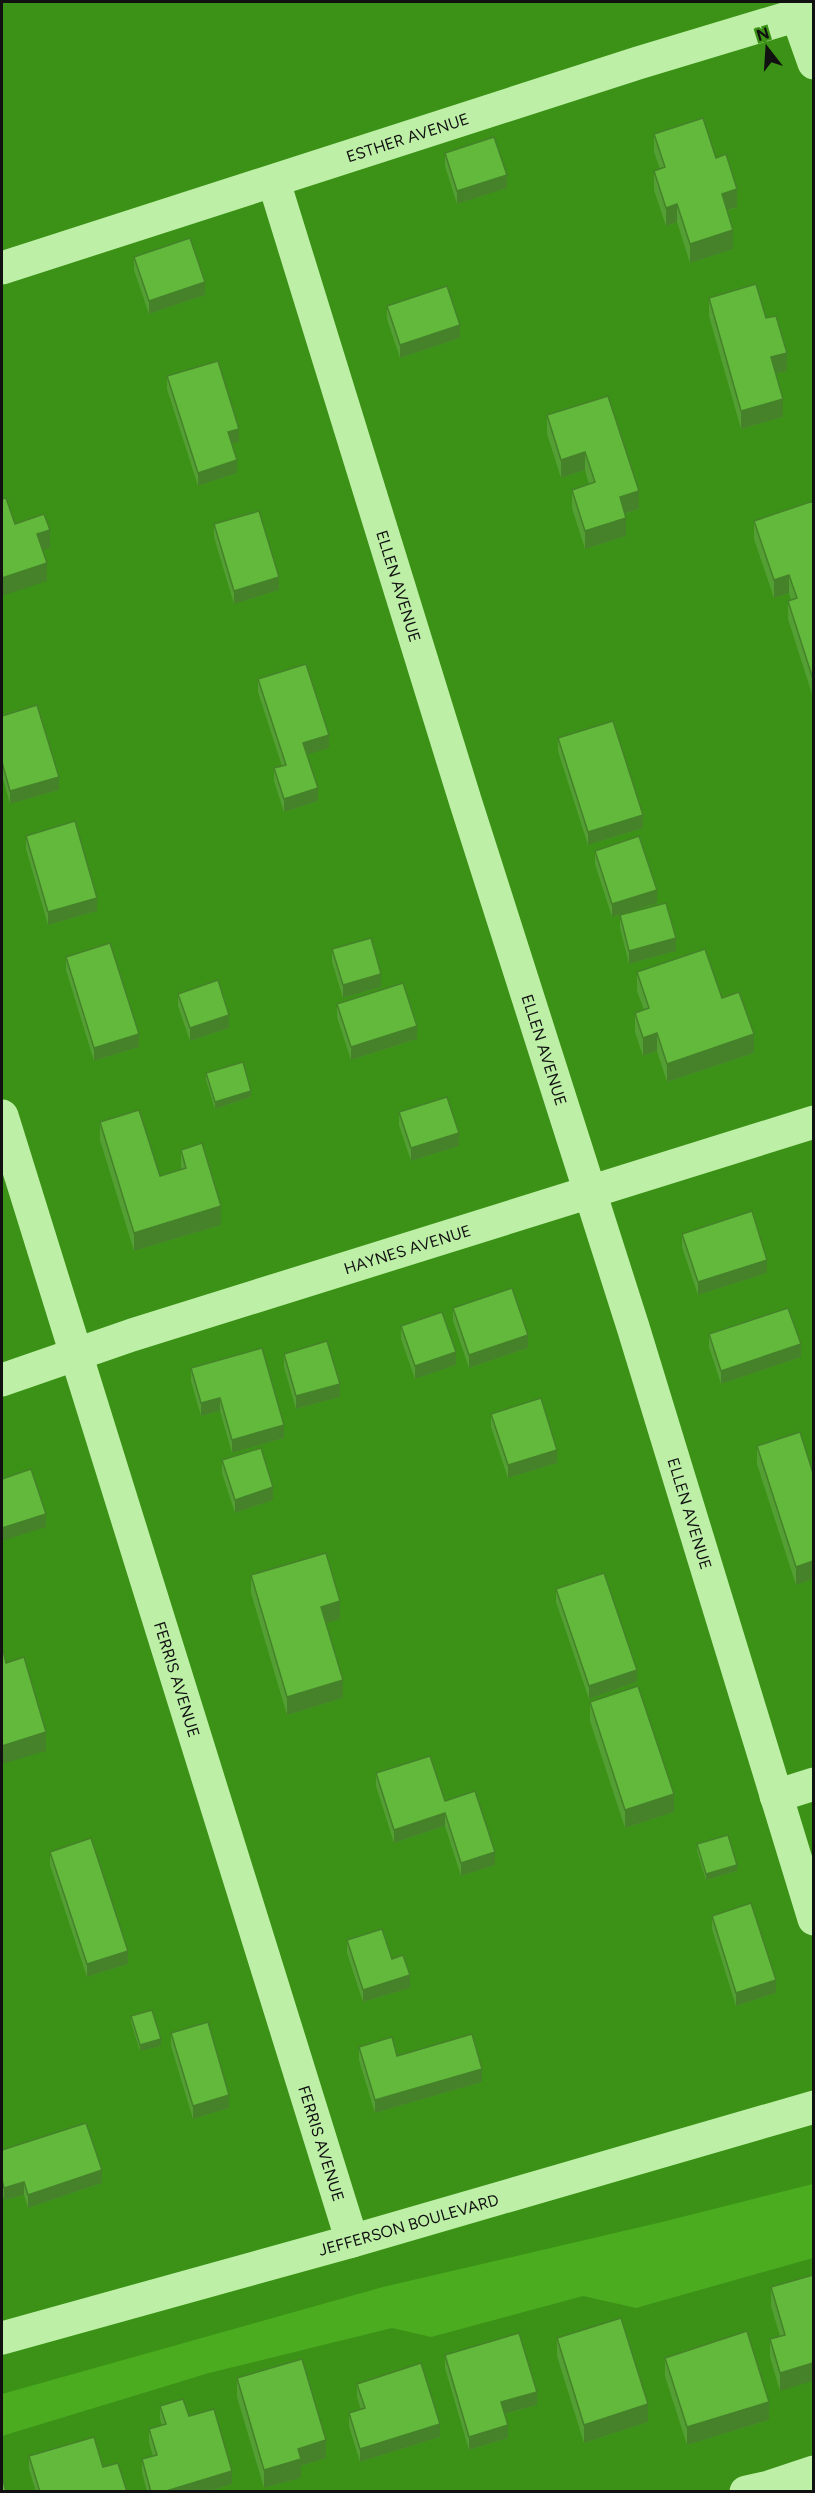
<svg xmlns="http://www.w3.org/2000/svg" width="815" height="2493" font-family="Figtree,sans-serif">
	<style>
		.green { fill: #4bac20 }
		.lines { fill: none; stroke-linecap: round; stroke-linejoin: round }
		.minor { stroke: #bdf0a6; stroke-width: 33 }
		.wall { fill: #549f34 }
		.shaded-wall { fill: #45822a }
		.building { fill: #62b93c; stroke: #45822a; stroke-width: 1.5 }
		.labels { text-anchor: middle; stroke-width: 5; stroke-linejoin: round; paint-order: stroke }
		.street-label { font-size: 16px; fill: #111; stroke: #3b9217 }
	</style>
	<rect width="100%" height="100%" fill="#3b9217"/>
	<polygon class="green" points="813,2184 813,2258 636,2308 583,2296 431,2337 392,2328 209,2373 2,2436 2,2394 383,2287 662,2222"/>
	<g class="lines">
		<g class="minor">
			<polyline points="797,15 814,63"/>
			<path id="s1" d="M274 182 465 800 633 1327 814 1919"/>
			<path id="s2" d="M2 268 638 63 814 10"/>
			<path id="s3" d="M2 1116 352 2241"/>
			<path id="s4" d="M2 1380 132 1335 814 1122"/>
			<polyline points="776,1796 814,1784"/>
			<path id="s5" d="M2 2338 352 2241 814 2107"/>
			<polyline points="746,2492 769,2487 814,2472"/>
		</g>
	</g>
	<g class="wall">
		<polygon points="654,134 716,158 737,207 727,211 733,249 690,263 677,222 666,226 654,190 654,171 660,169 654,152"/>
		<polygon points="445,153 507,188 457,204 445,166"/>
		<polygon points="134,257 205,295 149,314 134,270"/>
		<polygon points="709,298 766,318 787,371 775,374 783,417 741,429 709,316"/>
		<polygon points="387,306 460,338 400,358 387,319"/>
		<polygon points="167,376 239,442 232,444 237,473 198,486 167,389"/>
		<polygon points="608,396 639,509 625,514 626,536 585,549 572,508 572,490 589,484 585,470 561,478 547,434 547,415"/>
		<polygon points="813,501 812,694 788,619 788,601 791,599 789,593 774,598 754,539 754,521"/>
		<polygon points="214,524 279,590 234,604 214,537"/>
		<polygon points="258,679 329,748 307,754 318,801 284,812 274,781 274,768 282,766 258,692"/>
		<polygon points="2,716 59,790 10,804 2,775"/>
		<polygon points="558,738 643,828 588,845 558,751"/>
		<polygon points="26,836 97,911 48,925 26,849"/>
		<polygon points="595,851 657,903 612,917 595,864"/>
		<polygon points="620,915 676,951 629,964 620,928"/>
		<polygon points="332,949 381,987 343,998 332,962"/>
		<polygon points="66,957 139,1047 94,1061 66,970"/>
		<polygon points="637,972 722,998 754,1053 667,1082 657,1051 643,1056 635,1032 635,1013 644,1010 637,991"/>
		<polygon points="178,994 229,1028 190,1041 178,1006"/>
		<polygon points="337,1004 417,1039 351,1060 337,1017"/>
		<polygon points="206,1073 251,1097 215,1109 206,1080"/>
		<polygon points="399,1112 459,1146 411,1161 399,1125"/>
		<polygon points="100,1122 160,1176 181,1170 181,1150 221,1225 134,1251 100,1140"/>
		<polygon points="682,1234 767,1273 698,1295 682,1247"/>
		<polygon points="453,1308 528,1348 469,1368 453,1321"/>
		<polygon points="401,1326 456,1365 415,1379 401,1339"/>
		<polygon points="709,1334 801,1357 721,1384 709,1347"/>
		<polygon points="284,1354 340,1397 296,1409 284,1367"/>
		<polygon points="191,1368 284,1438 232,1453 220,1411 201,1416 191,1381"/>
		<polygon points="491,1414 557,1463 508,1478 491,1427"/>
		<polygon points="757,1446 813,1473 813,1579 796,1585 757,1464"/>
		<polygon points="222,1460 273,1500 235,1513 222,1473"/>
		<polygon points="251,1575 340,1619 326,1623 343,1698 287,1715 251,1593"/>
		<polygon points="556,1589 637,1682 589,1699 556,1602"/>
		<polygon points="590,1702 674,1812 625,1828 590,1721"/>
		<polygon points="376,1773 445,1801 495,1865 461,1876 445,1826 394,1843 376,1786"/>
		<polygon points="697,1844 737,1871 706,1880 697,1851"/>
		<polygon points="50,1852 128,1964 87,1977 50,1865"/>
		<polygon points="712,1916 776,1993 736,2006 712,1929"/>
		<polygon points="347,1940 392,1959 410,1988 363,2002 347,1953"/>
		<polygon points="131,2016 161,2046 140,2051 131,2022"/>
		<polygon points="171,2033 229,2108 193,2119 171,2046"/>
		<polygon points="359,2047 397,2056 482,2082 375,2113 359,2060"/>
		<polygon points="2,2150 102,2183 28,2208 24,2195 4,2200 2,2192"/>
		<polygon points="813,2275 780,2391 770,2357 770,2339 780,2336 771,2306 771,2287"/>
		<polygon points="557,2338 648,2422 584,2443 557,2356"/>
		<polygon points="445,2355 537,2405 505,2414 508,2438 469,2450 445,2368"/>
		<polygon points="665,2358 769,2420 687,2445 665,2376"/>
		<polygon points="237,2378 326,2458 301,2466 301,2478 264,2488 237,2397"/>
		<polygon points="357,2384 440,2437 360,2462 349,2426 349,2413 361,2410 357,2397"/>
		<polygon points="160,2406 189,2416 232,2484 207,2492 147,2492 142,2472 142,2459 153,2456 149,2442 149,2429 162,2425 160,2419"/>
		<polygon points="29,2456 103,2467 127,2492 36,2492 29,2469"/>
	</g>
	<g class="shaded-wall">
		<polygon points="507,175 507,188 457,204 457,191"/>
		<polygon points="737,189 737,207 722,212 722,194"/>
		<polygon points="677,204 677,222 666,226 666,208"/>
		<polygon points="733,230 733,249 690,263 690,244"/>
		<polygon points="205,282 205,295 149,314 149,301"/>
		<polygon points="460,325 460,338 400,358 400,345"/>
		<polygon points="787,353 787,371 771,375 771,357"/>
		<polygon points="783,399 783,417 741,429 741,411"/>
		<polygon points="239,429 239,442 228,445 228,432"/>
		<polygon points="585,452 585,470 561,478 561,460"/>
		<polygon points="237,460 237,473 198,486 198,473"/>
		<polygon points="639,491 639,509 620,515 620,497"/>
		<polygon points="626,518 626,536 585,549 585,531"/>
		<polygon points="50,530 50,548 37,552 37,534"/>
		<polygon points="47,563 47,581 2,596 2,578"/>
		<polygon points="789,575 789,593 774,598 774,580"/>
		<polygon points="279,577 279,590 234,604 234,591"/>
		<polygon points="813,675 813,694 812,694 812,676"/>
		<polygon points="329,735 329,748 303,756 303,743"/>
		<polygon points="59,777 59,790 10,804 10,791"/>
		<polygon points="318,788 318,801 284,812 284,799"/>
		<polygon points="643,815 643,828 588,845 588,832"/>
		<polygon points="657,890 657,903 612,917 612,904"/>
		<polygon points="97,898 97,911 48,925 48,912"/>
		<polygon points="676,938 676,951 629,964 629,951"/>
		<polygon points="381,974 381,987 343,998 343,985"/>
		<polygon points="229,1015 229,1028 190,1041 190,1028"/>
		<polygon points="417,1026 417,1039 351,1060 351,1047"/>
		<polygon points="657,1033 657,1051 643,1056 643,1038"/>
		<polygon points="139,1034 139,1047 94,1061 94,1048"/>
		<polygon points="754,1034 754,1053 667,1082 667,1064"/>
		<polygon points="251,1091 251,1097 215,1109 215,1102"/>
		<polygon points="459,1133 459,1146 411,1161 411,1148"/>
		<polygon points="221,1206 221,1225 134,1251 134,1233"/>
		<polygon points="767,1260 767,1273 698,1295 698,1282"/>
		<polygon points="528,1335 528,1348 469,1368 469,1355"/>
		<polygon points="801,1344 801,1357 721,1384 721,1371"/>
		<polygon points="456,1352 456,1365 415,1379 415,1366"/>
		<polygon points="340,1384 340,1397 296,1409 296,1396"/>
		<polygon points="220,1398 220,1411 201,1416 201,1403"/>
		<polygon points="284,1425 284,1438 232,1453 232,1440"/>
		<polygon points="557,1450 557,1463 508,1478 508,1465"/>
		<polygon points="273,1487 273,1500 235,1513 235,1500"/>
		<polygon points="46,1514 46,1527 2,1541 2,1528"/>
		<polygon points="813,1561 813,1579 796,1585 796,1567"/>
		<polygon points="340,1601 340,1619 321,1625 321,1607"/>
		<polygon points="637,1670 637,1682 589,1699 589,1686"/>
		<polygon points="343,1680 343,1698 287,1715 287,1697"/>
		<polygon points="46,1732 46,1751 2,1764 2,1746"/>
		<polygon points="674,1794 674,1812 625,1828 625,1810"/>
		<polygon points="445,1813 445,1826 394,1843 394,1830"/>
		<polygon points="495,1852 495,1865 461,1876 461,1863"/>
		<polygon points="737,1865 737,1871 706,1880 706,1874"/>
		<polygon points="128,1951 128,1964 87,1977 87,1964"/>
		<polygon points="410,1975 410,1988 363,2002 363,1990"/>
		<polygon points="776,1980 776,1993 736,2006 736,1993"/>
		<polygon points="161,2039 161,2046 140,2051 140,2045"/>
		<polygon points="482,2069 482,2082 375,2113 375,2100"/>
		<polygon points="229,2095 229,2108 193,2119 193,2106"/>
		<polygon points="102,2170 102,2183 28,2208 28,2195"/>
		<polygon points="24,2182 24,2195 4,2200 4,2188"/>
		<polygon points="813,2363 813,2381 780,2391 780,2373"/>
		<polygon points="537,2392 537,2405 501,2415 501,2402"/>
		<polygon points="769,2402 769,2420 687,2445 687,2427"/>
		<polygon points="648,2404 648,2422 584,2443 584,2425"/>
		<polygon points="440,2424 440,2437 360,2462 360,2449"/>
		<polygon points="508,2425 508,2438 469,2450 469,2437"/>
		<polygon points="326,2440 326,2458 301,2466 301,2478 264,2488 264,2470 298,2449"/>
		<polygon points="232,2471 232,2484 207,2492 163,2492"/>
	</g>
	<g class="building">
		<polygon points="703,118 716,158 726,154 737,189 722,194 733,230 690,244 677,204 666,208 654,171 665,167 654,134"/>
		<polygon points="494,137 507,175 457,191 445,153"/>
		<polygon points="190,238 205,282 149,301 134,257"/>
		<polygon points="756,284 766,318 776,316 787,353 771,357 783,399 741,411 709,298"/>
		<polygon points="447,286 460,325 400,345 387,306"/>
		<polygon points="218,361 239,429 228,432 237,460 198,473 167,376"/>
		<polygon points="608,396 639,491 620,497 626,518 585,531 572,490 595,482 585,452 561,460 547,415"/>
		<polygon points="6,498 15,524 44,514 50,530 37,534 47,563 2,578 2,499"/>
		<polygon points="813,501 813,675 812,676 788,601 797,598 789,575 774,580 754,521"/>
		<polygon points="259,511 279,577 234,591 214,524"/>
		<polygon points="306,664 329,735 303,743 318,788 284,799 274,768 286,765 258,679"/>
		<polygon points="37,705 59,777 10,791 2,762 2,716"/>
		<polygon points="613,721 643,815 588,832 558,738"/>
		<polygon points="75,821 97,898 48,912 26,836"/>
		<polygon points="639,836 657,890 612,904 595,851"/>
		<polygon points="666,903 676,938 629,951 620,915"/>
		<polygon points="371,938 381,974 343,985 332,949"/>
		<polygon points="110,943 139,1034 94,1048 66,957"/>
		<polygon points="705,949 722,998 739,992 754,1034 667,1064 657,1033 643,1038 635,1013 649,1008 637,972"/>
		<polygon points="218,980 229,1015 190,1028 178,994"/>
		<polygon points="403,983 417,1026 351,1047 337,1004"/>
		<polygon points="243,1062 251,1091 215,1102 206,1073"/>
		<polygon points="447,1097 459,1133 411,1148 399,1112"/>
		<polygon points="139,1110 160,1176 186,1168 181,1150 202,1143 221,1206 134,1233 100,1122"/>
		<polygon points="752,1211 767,1260 698,1282 682,1234"/>
		<polygon points="512,1288 528,1335 469,1355 453,1308"/>
		<polygon points="788,1308 801,1344 721,1371 709,1334"/>
		<polygon points="442,1312 456,1352 415,1366 401,1326"/>
		<polygon points="327,1341 340,1384 296,1396 284,1354"/>
		<polygon points="262,1348 284,1425 232,1440 220,1398 201,1403 191,1368"/>
		<polygon points="541,1398 557,1450 508,1465 491,1414"/>
		<polygon points="800,1432 813,1473 813,1561 796,1567 757,1446"/>
		<polygon points="261,1448 273,1487 235,1500 222,1460"/>
		<polygon points="31,1469 46,1514 2,1528 2,1479"/>
		<polygon points="326,1553 340,1601 321,1607 343,1680 287,1697 251,1575"/>
		<polygon points="604,1573 637,1670 589,1686 556,1589"/>
		<polygon points="2,1646 6,1663 24,1657 46,1732 2,1746"/>
		<polygon points="638,1686 674,1794 625,1810 590,1702"/>
		<polygon points="430,1756 445,1801 475,1791 495,1852 461,1863 445,1813 394,1830 376,1773"/>
		<polygon points="728,1835 737,1865 706,1874 697,1844"/>
		<polygon points="91,1838 128,1951 87,1964 50,1852"/>
		<polygon points="751,1903 776,1980 736,1993 712,1916"/>
		<polygon points="382,1929 392,1959 403,1955 410,1975 363,1990 347,1940"/>
		<polygon points="152,2010 161,2039 140,2045 131,2016"/>
		<polygon points="208,2022 229,2095 193,2106 171,2033"/>
		<polygon points="472,2034 482,2069 375,2100 359,2047 392,2037 397,2056"/>
		<polygon points="86,2123 102,2170 28,2195 24,2182 4,2188 2,2180 2,2150"/>
		<polygon points="813,2275 813,2363 780,2373 770,2339 785,2335 771,2287"/>
		<polygon points="621,2318 648,2404 584,2425 557,2338"/>
		<polygon points="747,2331 769,2402 687,2427 665,2358"/>
		<polygon points="519,2333 537,2392 501,2402 508,2425 469,2437 445,2355"/>
		<polygon points="302,2359 326,2440 298,2449 301,2459 264,2470 237,2378"/>
		<polygon points="421,2363 440,2424 360,2449 349,2413 365,2408 357,2384"/>
		<polygon points="183,2399 189,2416 214,2409 232,2471 163,2492 151,2492 142,2459 157,2455 149,2429 166,2424 160,2406"/>
		<polygon points="94,2437 103,2467 118,2463 127,2492 40,2492 29,2456"/>
		<polygon points="2,2476 6,2492 2,2492"/>
	</g>
	<g class="labels">
		<g class="street-label">
			<text dy="6" stroke="none"><textPath href="#s2" startOffset="426">ESTHER AVENUE</textPath></text>
			<text dy="6" stroke="none"><textPath href="#s1" startOffset="423">ELLEN AVENUE</textPath></text>
			<text dy="6" stroke="none"><textPath href="#s1" startOffset="909">ELLEN AVENUE</textPath></text>
			<text dy="6" stroke="none"><textPath href="#s4" startOffset="426">HAYNES AVENUE</textPath></text>
			<text dy="6" stroke="none"><textPath href="#s1" startOffset="1395">ELLEN AVENUE</textPath></text>
			<text dy="6" stroke="none"><textPath href="#s3" startOffset="590">FERRIS AVENUE</textPath></text>
			<text dy="6" stroke="none"><textPath href="#s3" startOffset="1076">FERRIS AVENUE</textPath></text>
			<text dy="6" stroke="none"><textPath href="#s5" startOffset="422">JEFFERSON BOULEVARD</textPath></text>
		</g>
	</g>
	<rect width="815" height="2493" fill="none" stroke="#111111" stroke-width="6"/>
	<g transform="translate(767 48) rotate(343)" stroke="#3b9217" stroke-width="4.5" paint-order="stroke">
	<path d="M0-4.5L10 22L0 15L-10 22Z" fill="#111111"/>
	<text y="-9" font-size="16" font-weight="bold" text-anchor="middle" fill="#111111">N</text>
	</g>
</svg>
